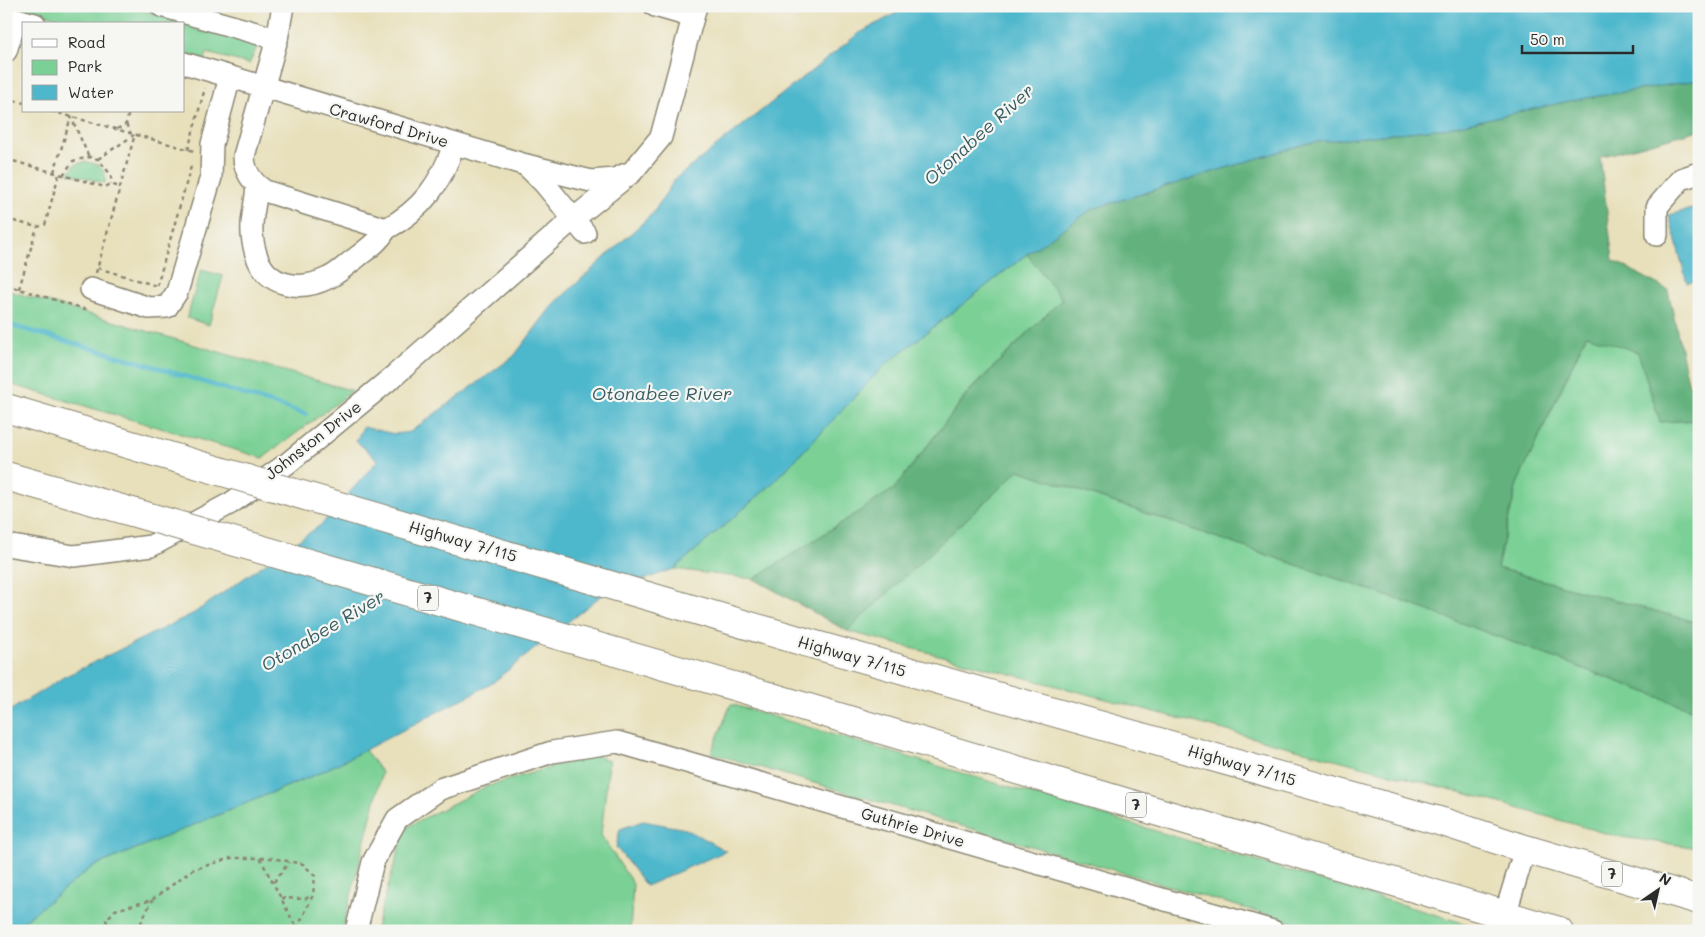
<svg xmlns="http://www.w3.org/2000/svg" width="1705" height="937" font-family="Mali,sans-serif">
	<style>
		.green { fill: #7ad095; stroke: #527e60 }
		.forest { fill: #63b27e; stroke: #476e54 }
		.water { fill: #4eb7cc; stroke: #3c717c }
		.lines { fill: none; stroke-linecap: round; stroke-linejoin: round }
		.stream { stroke: #4eb7cc; stroke-width: 4.5 }
		.minor-casing { stroke: #8a8673; stroke-width: 24 }
		.highway-casing { stroke: #8a8673; stroke-width: 30 }
		.path { stroke: #8a8673; stroke-width: 2.5; stroke-dasharray: 4 4; stroke-linecap: butt }
		.minor { stroke: #fff; stroke-width: 21 }
		.highway { stroke: #fff; stroke-width: 28 }
		.highway-bridge-casing { stroke: #8a8673; stroke-width: 30; stroke-linecap: butt }
		.highway-bridge { stroke: #fff; stroke-width: 28 }
		.labels { text-anchor: middle; stroke-width: 4.5; stroke-linejoin: round; paint-order: stroke }
		.shield { fill: #f6f6f2; stroke: #686867; stroke-width: 1 }
		.shield-label { font-size: 15px; font-weight: bold; fill: #2b2b2b }
		.street-label { font-size: 16px; fill: #2b2b2b; stroke: #f6f6f2 }
		.water-label { font-size: 18px; font-style: italic; fill: #375c63; stroke: #f6f6f2 }
	</style>
	<rect width="100%" height="100%" fill="#f6f6f2"/>
	<filter id="ink" filterUnits="userSpaceOnUse"><feTurbulence type="fractalNoise" baseFrequency=".02" numOctaves="2"/><feDisplacementMap in="SourceGraphic" scale="10" xChannelSelector="R" yChannelSelector="G"/><feConvolveMatrix kernelMatrix="1 2 1 2 8 2 1 2 1" color-interpolation-filters="sRGB"/></filter>
	<filter id="wash" filterUnits="userSpaceOnUse"><feTurbulence type="fractalNoise" baseFrequency=".0096" numOctaves="4" result="noise"/><feDisplacementMap in="SourceGraphic" scale="20" xChannelSelector="R" yChannelSelector="G"/><feGaussianBlur stdDeviation="1.12" result="paint"/><feColorMatrix in="noise" values="0 0 0 0 0 0 0 0 0 0 0 0 0 0 0 0 0 1.4 0 .05"/><feComposite in="paint" operator="in"/></filter>
	<g filter="url(#wash)">
		<rect width="100%" height="100%" fill="#e8e0bb"/>
		<g class="green">
			<polygon points="17,6 128,6 245,40 257,47 249,64 207,53 205,60 184,54 184,24 78,24"/>
			<path d="M83 162C97 162 107 168 105 183L68 173 75 165Z"/>
			<polygon points="1027,254 1062,299 970,390 894,489 754,579 674,569 772,484 885,365"/>
			<polygon points="201,270 223,276 209,325 187,318"/>
			<polygon points="6,290 353,391 263,458 6,383"/>
			<polygon points="1587,334 1638,352 1660,422 1699,420 1699,623 1497,568 1517,484"/>
			<polygon points="1019,470 1405,602 1699,712 1699,848 1615,836 1479,797 847,631"/>
			<polygon points="731,704 1490,931 1323,931 711,753"/>
			<polygon points="365,750 382,773 342,931 11,931 92,867 317,774"/>
			<polygon points="594,754 609,761 601,835 633,884 630,931 375,931 405,828 485,787"/>
		</g>
		<polygon class="forest" points="1699,80 1699,130 1600,157 1613,260 1668,290 1689,386 1699,384 1699,420 1660,422 1638,352 1586,335 1517,484 1497,568 1699,623 1699,712 1405,602 1019,470 847,631 754,579 894,489 970,391 1062,299 1027,254 1092,209 1308,143 1445,128 1574,100"/>
		<g class="water">
			<polygon points="909,6 1699,6 1699,80 1574,100 1445,128 1308,143 1092,209 1027,254 885,365 772,484 674,569 603,594 491,684 365,750 317,774 92,867 11,931 6,931 6,713 64,677 194,613 322,524 378,460 356,441 363,427 395,434 410,432 514,356 552,306 653,213 675,179 858,34"/>
			<polygon points="1699,207 1699,280 1687,283 1669,215"/>
			<polygon points="643,821 686,829 726,851 646,886 616,847 620,829"/>
		</g>
		<g class="lines">
			<polyline class="stream" points="6,324 146,364 306,414"/>
		</g>
	</g>
	<g filter="url(#ink)">
		<g class="lines">
			<g class="minor-casing">
				<g id="minor">
					<polyline points="161,6 277,39"/>
					<path d="M283 6 277 39 244 156C244 170 252 183 265 191L386 229C422 210 442 182 454 144"/>
					<polyline points="655,6 693,17"/>
					<polyline points="6,16 35,24"/>
					<polyline points="6,51 16,19"/>
					<polyline points="184,63 526,165 591,181 615,179 626,174"/>
					<polyline points="526,165 544,183 585,233"/>
					<path d="M257 186C255 213 247 225 256 254 266 287 300 292 328 278 338 274 347 264 356 258 367 249 379 242 386 229"/>
					<polyline points="1657,235 1657,207 1681,179 1699,173"/>
					<polyline points="91,289 149,308 167,307 177,292 211,177 212,144 230,77"/>
					<polyline points="6,545 74,556 151,546 231,503 288,463 395,375 572,220 632,172 661,137 696,6"/>
					<polyline points="1505,915 1525,849"/>
					<polyline points="356,931 373,862 397,819 440,789 552,752 617,742 1273,931"/>
				</g>
			</g>
			<g class="highway-casing">
				<g id="highway">
					<polyline points="6,408 141,448"/>
					<polyline points="6,476 87,499"/>
					<polyline points="805,642 1446,823 1525,849 1699,900"/>
					<polyline points="768,696 1559,931"/>
				</g>
			</g>
			<g class="path">
				<polyline points="6,98 24,103"/>
				<polyline points="51,111 194,151"/>
				<polyline points="126,124 131,134"/>
				<polyline points="117,129 126,124 129,111"/>
				<polyline points="188,150 205,88"/>
				<polyline points="6,159 105,187 111,184 119,187"/>
				<polyline points="98,159 134,135"/>
				<polyline points="54,172 71,117 89,157"/>
				<polyline points="63,175 73,161 89,157 98,159 111,175 111,184"/>
				<polyline points="6,219 37,227 45,225 59,174"/>
				<polyline points="98,268 157,286"/>
				<polyline points="96,273 135,134"/>
				<polyline points="6,285 85,309 86,307"/>
				<polyline points="157,286 192,163"/>
				<polyline points="19,289 37,227"/>
				<polyline points="260,858 297,929"/>
				<polyline points="274,882 289,862"/>
				<polyline points="281,898 305,899 311,896"/>
				<polyline points="110,931 106,920 115,910 152,900 192,870 231,858 271,858 303,864 315,876 313,895 296,931"/>
				<polyline points="137,931 152,900"/>
			</g>
			<use href="#minor" class="minor"/>
			<use href="#highway" class="highway"/>
			<g class="highway-bridge-casing">
				<g id="highway-bridge">
					<polyline points="141,448 805,642"/>
					<polyline points="87,499 768,696"/>
				</g>
			</g>
			<use href="#highway-bridge" class="highway-bridge"/>
		</g>
	</g>
	<g class="labels">
		<g class="shield">
			<rect x="418" y="585.5" width="20" height="25" rx="4"/>
			<rect x="1126" y="792.5" width="20" height="25" rx="4"/>
			<rect x="1602" y="861.5" width="20" height="25" rx="4"/>
		</g>
		<g class="shield-label">
			<text x="428" y="603">7</text>
			<text x="1136" y="810">7</text>
			<text x="1612" y="879">7</text>
		</g>
		<g class="street-label">
			<text transform="translate(389 125) rotate(16)" y="6">Crawford Drive</text>
			<text transform="translate(313 440) rotate(-38)" y="6">Johnston Drive</text>
			<text transform="translate(463 541) rotate(16)" y="6">Highway 7/115</text>
			<text transform="translate(852 656) rotate(16)" y="6">Highway 7/115</text>
			<text transform="translate(1242 765) rotate(16)" y="6">Highway 7/115</text>
			<text transform="translate(913 827) rotate(16)" y="6">Guthrie Drive</text>
		</g>
		<g class="water-label">
			<text transform="translate(979 135) rotate(-42)" y="6">Otonabee River</text>
			<text x="662" y="400">Otonabee River</text>
			<text transform="translate(323 631) rotate(-31)" y="6">Otonabee River</text>
		</g>
	</g>
	<rect width="1705" height="937" fill="none" stroke="#f6f6f2" stroke-width="25"/>
	<rect x="22" y="22" width="162" height="90" fill="#f6f6f2" stroke="#a5a5a2"/>
	<rect x="32" y="39" width="25" height="8" fill="#ffffff" stroke="#a5a5a2"/>
	<text x="68" y="48" font-size="15" fill="#2b2b2b">Road</text>
	<rect x="32" y="60" width="25" height="15" fill="#7ad095" stroke="#a5a5a2"/>
	<text x="68" y="72" font-size="15" fill="#2b2b2b">Park</text>
	<rect x="32" y="85" width="25" height="15" fill="#4eb7cc" stroke="#a5a5a2"/>
	<text x="68" y="98" font-size="15" fill="#2b2b2b">Water</text>
	<g transform="translate(1658 890) rotate(34)" stroke="#f6f6f2" stroke-width="4" paint-order="stroke">
	<path d="M0-4L9 19L0 12L-9 19Z" fill="#2b2b2b"/>
	<text y="-8" font-size="14" font-weight="bold" text-anchor="middle" fill="#2b2b2b">N</text>
	</g>
	<path d="M1522 45v8h111v-8" fill="none" stroke="#2b2b2b" stroke-width="2.5"/>
	<text x="1530" y="45" font-size="15" fill="#2b2b2b" stroke="#f6f6f2" stroke-width="4" paint-order="stroke">50 m</text>
</svg>
